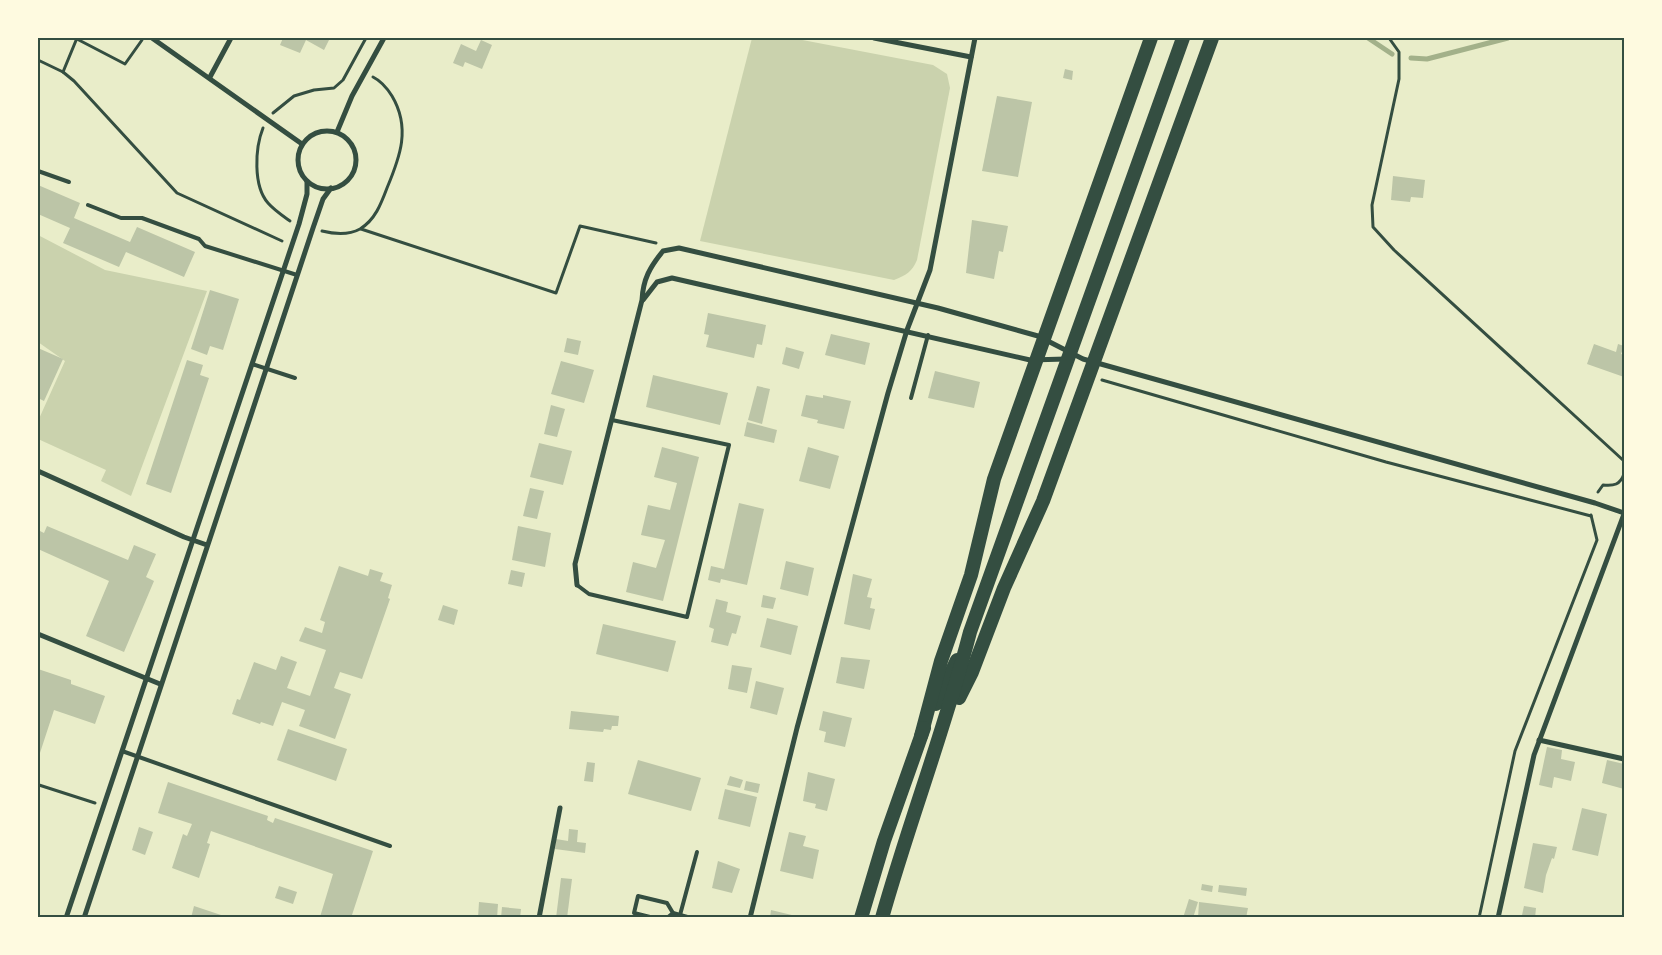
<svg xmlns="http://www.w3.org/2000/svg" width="1662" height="955" font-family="'Varela Round',sans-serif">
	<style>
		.green { fill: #cad2ad }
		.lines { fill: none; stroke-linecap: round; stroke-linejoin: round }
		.stream { stroke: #a3b18a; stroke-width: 5 }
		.building { fill: #bcc5a7 }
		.path { stroke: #344e41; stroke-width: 3 }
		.service { stroke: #344e41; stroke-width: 4 }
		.minor { stroke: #344e41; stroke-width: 5 }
		.trunk { stroke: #344e41; stroke-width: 14 }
		.neatline { fill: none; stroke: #344e41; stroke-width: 2 }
	</style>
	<rect width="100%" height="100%" fill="#e9edc9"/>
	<g class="green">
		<path d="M752 38H792L933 65 947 74 950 88 917 260C912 272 906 275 894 280L700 241Z"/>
		<polygon points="38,235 105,270 207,291 131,496 101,481 106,470 38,439 38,421 65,361 38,342"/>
	</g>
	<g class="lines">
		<g class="stream">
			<polyline points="1368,38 1392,54"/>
			<polyline points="1411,58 1427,59 1508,38"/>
		</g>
	</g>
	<g class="building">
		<polygon points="283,38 330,38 324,50 306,40 300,53 280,45"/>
		<polygon points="481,40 492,45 482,69 465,62 463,67 453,63 461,44 476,51"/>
		<polygon points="1065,69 1073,71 1072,80 1063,78"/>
		<polygon points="997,96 1032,102 1018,177 982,171"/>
		<polygon points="1393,176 1425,180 1423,198 1411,197 1410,202 1391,200"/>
		<polygon points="38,185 80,203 74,218 130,242 137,227 195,252 184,277 126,252 119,267 63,243 70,228 38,214"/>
		<polygon points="972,220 1008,226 1003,252 999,251 994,279 966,273"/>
		<polygon points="210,290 239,299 223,350 210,346 207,355 191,349"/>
		<polygon points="708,313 766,325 762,345 757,344 754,358 706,347 709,335 704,334"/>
		<polygon points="831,334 870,343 865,365 825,355"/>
		<polygon points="567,338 581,341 578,355 564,352"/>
		<polygon points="1594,344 1616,352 1618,344 1624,346 1621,354 1624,355 1624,377 1587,364"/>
		<polygon points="786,347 804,352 799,369 782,364"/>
		<polygon points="38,348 63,359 44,401 38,398"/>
		<polygon points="187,360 203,365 200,375 209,378 171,493 146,484"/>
		<polygon points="561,361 594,370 584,403 551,394"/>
		<polygon points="935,371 980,382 974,408 928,398"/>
		<polygon points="653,375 728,393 720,425 646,407"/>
		<polygon points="757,386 770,389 762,424 748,420"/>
		<polygon points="806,395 823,398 823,395 851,401 844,429 817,423 818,420 801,416"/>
		<polygon points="551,405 565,409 557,437 544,434"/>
		<polygon points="747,422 777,430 774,443 744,436"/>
		<polygon points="539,443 572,451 563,485 530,477"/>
		<polygon points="662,447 699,457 663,601 626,592 633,562 656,568 665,540 641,535 648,505 670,510 677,483 654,477"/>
		<polygon points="808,447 839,456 830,489 799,481"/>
		<polygon points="530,488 544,491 537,519 523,516"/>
		<polygon points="739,503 764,509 747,585 721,579 720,583 708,580 711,566 724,569"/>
		<polygon points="47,526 128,560 134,545 156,554 146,577 154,581 124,652 86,636 109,581 38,549 38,530 44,533"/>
		<polygon points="518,526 551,533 545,567 512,560"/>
		<polygon points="786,561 814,568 808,596 780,589"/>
		<polygon points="339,566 368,576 370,569 383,573 380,581 392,585 388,598 390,599 362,679 340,672 334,688 351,694 335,739 299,726 305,710 282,702 273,726 261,722 260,724 232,714 237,699 240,700 254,662 276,670 281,656 297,662 287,688 310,696 326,650 299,641 305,627 322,633 325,622 320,620"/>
		<polygon points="511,570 525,573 522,587 508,584"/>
		<polygon points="853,574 872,579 867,597 872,598 870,608 875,609 870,630 844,624"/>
		<polygon points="763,595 776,598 773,609 761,607"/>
		<polygon points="716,599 728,602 726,612 741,616 736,634 732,633 728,646 711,642 714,629 709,627"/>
		<polygon points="443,605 458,610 454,625 438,620"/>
		<polygon points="767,618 798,626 791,655 760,647"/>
		<polygon points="603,624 676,641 668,672 596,654"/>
		<polygon points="841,657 870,660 864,689 836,683"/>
		<polygon points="732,665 752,668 747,693 728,689"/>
		<polygon points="38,669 71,680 71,684 105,696 95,724 54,710 38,759"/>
		<polygon points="756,681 784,688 777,715 750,708"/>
		<polygon points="571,711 619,716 618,726 612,726 611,730 604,729 603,732 569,729"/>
		<polygon points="823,711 852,718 845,747 824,742 826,732 819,730"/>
		<polygon points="288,729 347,749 336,781 277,760"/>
		<polygon points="1547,747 1562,750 1561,759 1575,762 1571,781 1554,777 1552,788 1539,785"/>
		<polygon points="638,760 701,778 691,811 628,794"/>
		<polygon points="1607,760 1624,764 1624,789 1602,783"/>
		<polygon points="587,762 595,763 593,782 584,781"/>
		<polygon points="808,772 835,779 827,811 815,808 816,804 803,801"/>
		<polygon points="730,776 743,780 740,788 727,785"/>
		<polygon points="746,781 760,784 758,793 744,790"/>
		<polygon points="168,782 268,816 267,820 273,823 275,818 373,851 351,918 320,917 333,874 211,831 207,843 210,844 199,878 172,868 183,834 187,836 192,824 158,813"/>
		<polygon points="725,789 757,797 750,827 718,819"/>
		<polygon points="1582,808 1607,814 1598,856 1572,850"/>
		<polygon points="139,827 153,832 145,855 132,850"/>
		<polygon points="569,829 578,830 577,842 586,843 585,853 555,849 556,839 568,841"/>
		<polygon points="789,832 806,836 803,846 819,850 813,879 780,871"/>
		<polygon points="1533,843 1557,847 1554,859 1552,858 1546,875 1543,893 1524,888"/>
		<polygon points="718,861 740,869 732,893 712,888"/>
		<polygon points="561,878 572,879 567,918 556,918"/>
		<polygon points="1202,884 1213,886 1212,892 1201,890"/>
		<polygon points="1219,885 1247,888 1246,896 1218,892"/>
		<polygon points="279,886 297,892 293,904 275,898"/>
		<polygon points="1189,899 1198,902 1193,918 1183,918"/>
		<polygon points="479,902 498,904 497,918 478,918"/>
		<polygon points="1199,902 1248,908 1246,918 1198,918"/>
		<polygon points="194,906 227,917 227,918 191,918"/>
		<polygon points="1524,906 1536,908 1535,918 1522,915"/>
		<polygon points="502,907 521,909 520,918 501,918"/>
		<polygon points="771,910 800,917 800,918 770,918"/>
	</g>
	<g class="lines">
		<g class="path">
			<polyline points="75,38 125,64 142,40"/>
			<polyline points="1389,38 1399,52 1399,79 1372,205 1373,227 1394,250 1624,461"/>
			<polyline points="38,60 63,72 74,81 177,193 282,241"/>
			<polyline points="63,72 77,38"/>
			<polyline points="273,113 294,96 314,90 334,88 343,80 366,38"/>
			<path d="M263 128C255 148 253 186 268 203 274 210 283 216 290 221"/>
			<polyline points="361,229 556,293 580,226 656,243"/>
			<path d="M322 231C334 234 349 235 360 229 375 220 381 204 387 188 400 157 411 128 392 96 387 88 381 81 373 77"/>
			<polyline points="1102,380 1386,462 1591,516"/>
			<path d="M1598 492 1603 485C1614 486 1620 485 1624 474"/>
			<polyline points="39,785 95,803"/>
			<polyline points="1479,918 1515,751 1597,540 1591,515"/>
		</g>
		<g class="service">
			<polyline points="38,171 69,182"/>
			<polyline points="88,205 121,218 142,218 199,239 205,246 297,275"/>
			<polyline points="252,364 295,378"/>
			<polyline points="911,398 928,335"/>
			<polyline points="577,585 589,594 687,617 729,445 612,420"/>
			<polyline points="122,751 390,846"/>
			<polyline points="680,915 697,852"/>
			<polyline points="654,918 634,913 638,896 667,903 673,913 691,918"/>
			<polyline points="667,918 673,913"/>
		</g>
		<g class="minor">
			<polyline points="152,38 302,144"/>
			<polyline points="874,38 971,57"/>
			<polyline points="210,77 231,38"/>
			<circle cx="327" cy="160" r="29"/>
			<polyline points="337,132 352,96 384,38"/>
			<polyline points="643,300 657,282 672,278 1030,360 1066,359"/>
			<polyline points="38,471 184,537 207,545"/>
			<path d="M577 585 575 564 642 300C643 279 650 267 663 251L679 248 938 308 1038 336 1083 359 1595 503 1624 513"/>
			<polyline points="38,634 160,684"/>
			<polyline points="1539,740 1624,759"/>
			<polyline points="66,918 299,224 307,194 307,181"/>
			<polyline points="84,918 313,228 323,199 331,188"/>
			<polyline points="539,918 560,808"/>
			<polyline points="750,918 797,728 888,393 907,330 930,270 975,38"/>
			<polyline points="1498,918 1534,755 1624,514"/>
		</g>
		<g class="trunk">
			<polyline points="959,698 972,672 1004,588 1043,501 1212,38"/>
			<polyline points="936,704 957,660"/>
			<polyline points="921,736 941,661 971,575 994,479 1151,38"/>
			<polyline points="861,918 884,841 924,728"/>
			<path d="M882 918C909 822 945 729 970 632L1183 38"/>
		</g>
	</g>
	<rect width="1662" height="955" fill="none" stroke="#fefae0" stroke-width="78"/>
	<rect x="39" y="39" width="1584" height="877" class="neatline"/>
</svg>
